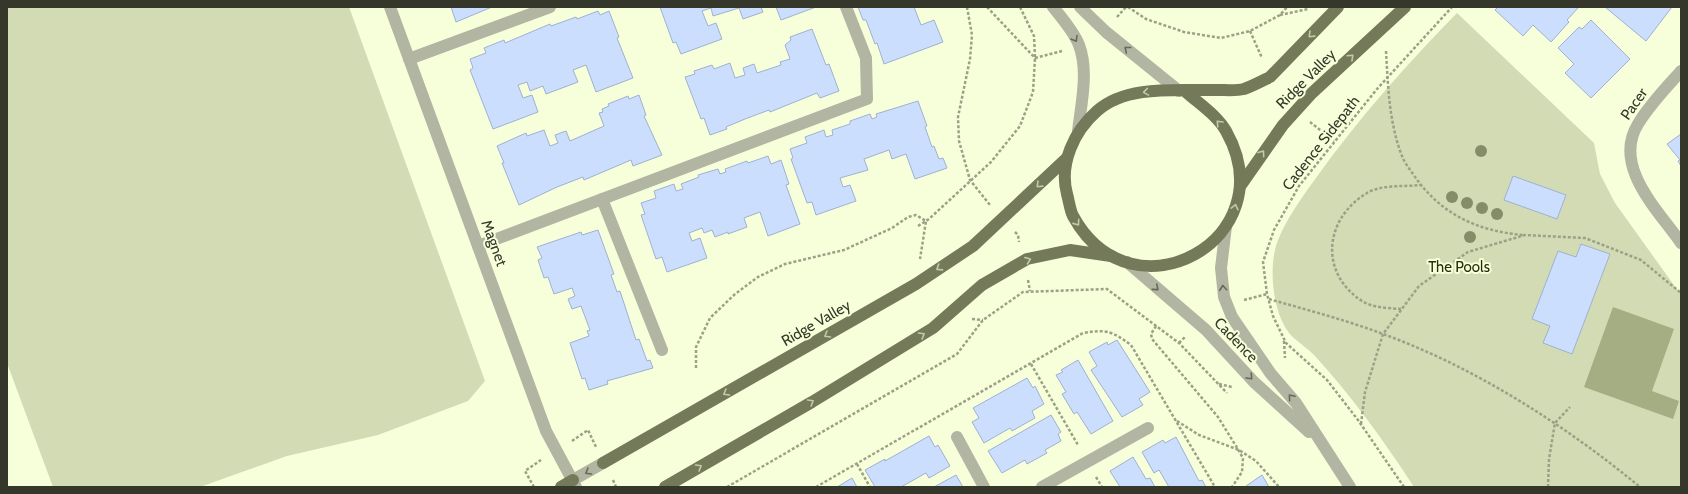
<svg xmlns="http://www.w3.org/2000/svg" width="1688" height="494" font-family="Cabin,sans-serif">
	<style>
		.green { fill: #d3dbb4 }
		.water { fill: #a5ad83 }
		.building { fill: #ccdefd; stroke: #9eb1d0 }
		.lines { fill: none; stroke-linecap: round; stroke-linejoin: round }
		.path { stroke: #9ba086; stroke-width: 2.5; stroke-dasharray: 3 2; stroke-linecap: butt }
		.minor { stroke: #b1b5a2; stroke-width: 12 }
		.major { stroke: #747a59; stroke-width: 12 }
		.tree { fill: #858c68 }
		.oneway { stroke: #c3caa6 }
		.oneway2 { stroke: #666959 }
		.labels { text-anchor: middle; stroke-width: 4; stroke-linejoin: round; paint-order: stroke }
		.street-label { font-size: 15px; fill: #343729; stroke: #f7ffda }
		.park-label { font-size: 15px; fill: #282d0b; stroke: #f7ffda }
	</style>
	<rect width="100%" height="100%" fill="#f7ffda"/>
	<g class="green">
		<polygon points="7,7 349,7 485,381 468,401 378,435 287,456 200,487 53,487 7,363"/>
		<path d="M1457 13 1594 143 1600 174 1615 203 1681 295V487H1414C1385 442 1350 394 1314 355 1306 347 1296 341 1289 333 1272 311 1268 265 1278 240 1287 218 1302 197 1316 178 1358 119 1406 65 1457 13Z"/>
	</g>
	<polygon class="water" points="1613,307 1674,329 1652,391 1679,401 1673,419 1584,387"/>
	<g class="building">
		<polygon points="451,7 492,7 456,22"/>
		<polygon points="660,7 761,7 763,12 743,19 739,8 713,16 711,8 702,11 708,26 716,23 722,39 681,54 676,42 673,43"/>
		<polygon points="776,7 816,7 781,20"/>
		<polygon points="858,7 914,7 921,25 934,20 943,42 884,64 877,43 875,44 866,20 863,20"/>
		<polygon points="1498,7 1577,7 1578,8 1567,20 1569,22 1551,42 1533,25 1523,36 1495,10"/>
		<polygon points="1605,7 1672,7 1646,41"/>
		<polygon points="598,11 600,15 609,11 619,37 617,38 633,78 596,92 586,65 573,70 578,82 546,94 543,86 530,91 527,82 518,85 523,98 532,95 538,112 493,129 470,70 473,68 470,59 486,53 484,48 504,40 505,43 550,24 551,26 576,17 577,19"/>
		<polygon points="1591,20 1630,59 1591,98 1565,73 1574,64 1558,48 1579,27 1582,29"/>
		<polygon points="812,29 826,65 829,64 839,91 820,98 817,93 770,112 769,110 745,119 726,127 727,129 710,135 704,118 701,119 685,77 695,74 694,71 712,65 714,69 730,63 735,78 745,75 743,68 754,64 757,73 781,65 780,62 790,59 785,45 791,40 790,37"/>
		<polygon points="639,95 646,115 644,116 662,155 633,166 631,160 584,180 583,177 557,187 519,205 502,163 504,163 497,146 526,133 527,136 544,130 550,146 558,143 555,135 566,131 570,141 604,126 599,113 603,112 602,109 609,106 608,104 628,96 629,99"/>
		<polygon points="918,101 927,126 925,127 932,147 934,146 939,159 943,158 947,168 915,179 906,154 892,159 889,150 864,159 868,170 840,178 843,187 850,185 856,201 816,215 812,202 807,203 791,159 793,158 790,149 807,143 805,137 824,130 826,137 833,135 832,130 850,124 850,121 870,114 872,119 877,117 876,114"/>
		<polygon points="1681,134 1681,166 1678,161 1680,160 1667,144"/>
		<polygon points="768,156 771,164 781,160 789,184 786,185 800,224 768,236 760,212 744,218 747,227 728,234 728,232 715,237 712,230 704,233 702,228 689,233 692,241 700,238 707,258 667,272 662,257 656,259 641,215 645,214 641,203 656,198 654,191 674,184 676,191 683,189 681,184 699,177 698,175 718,169 720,174 726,172 725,169 747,161 748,163"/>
		<polygon points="1513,176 1566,195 1557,219 1504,200"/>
		<polygon points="598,230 614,274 611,275 617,292 620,291 636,340 639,339 647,361 650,360 653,368 607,381 608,384 589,390 585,378 582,379 570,343 589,336 587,331 590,330 581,306 572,309 568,299 575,296 572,288 554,294 548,277 544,278 538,260 542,258 537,247 581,232 582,235"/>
		<polygon points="1581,244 1610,254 1572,354 1543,343 1550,326 1532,319 1558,251 1576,257"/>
		<polygon points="1117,340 1150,392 1139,399 1143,405 1122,417 1091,370 1097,366 1089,352 1107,342 1108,345"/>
		<polygon points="1078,360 1113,421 1091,434 1077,412 1074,414 1062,394 1066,392 1056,375 1063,372 1061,370"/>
		<polygon points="1027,378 1033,388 1035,386 1044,404 1032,411 1035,418 1012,431 1010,428 984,443 972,422 979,418 973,408"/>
		<polygon points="1051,415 1061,432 1058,434 1061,441 1045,450 1047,453 1027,464 1025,460 1002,473 988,451"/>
		<polygon points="929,436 935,447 938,445 950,466 929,478 926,473 901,487 875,487 865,470 885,459 885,461"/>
		<polygon points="1176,437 1199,481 1202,480 1206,487 1169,487 1159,470 1154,473 1142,452 1163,440 1165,443"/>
		<polygon points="1133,457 1146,479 1150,478 1155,487 1120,487 1110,471"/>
		<polygon points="956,475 963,487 934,487"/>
		<polygon points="1262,475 1269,487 1247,487 1246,486"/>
		<polygon points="852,478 857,487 837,487"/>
	</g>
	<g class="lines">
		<g class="path">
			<polyline points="967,7 972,35 970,59 958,117 959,141 970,180 990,205"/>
			<polyline points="987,7 1035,58 1062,51"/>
			<polyline points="1128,7 1146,19 1184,32 1221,38 1250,31 1280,15 1287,7"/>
			<polyline points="1280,15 1308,9"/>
			<polyline points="1117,17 1126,7"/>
			<polyline points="1250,31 1262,58"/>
			<path d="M1386 51C1388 86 1389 123 1402 156 1404 162 1409 168 1413 174 1440 214 1477 231 1523 235"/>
			<polyline points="1310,122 1334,141"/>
			<polyline points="918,226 929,219 991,162 1020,126 1033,92 1035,58 1034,36 1020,7"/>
			<polyline points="1015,232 1018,235 1019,242"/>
			<polyline points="1028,280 1030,291"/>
			<path d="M1269 299C1307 310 1346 320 1383 334 1474 367 1565 425 1640 487"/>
			<polyline points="1244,300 1267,294"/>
			<path d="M1401 309C1388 308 1373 308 1362 301 1319 273 1324 219 1367 193 1382 184 1404 187 1421 185"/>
			<polyline points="972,319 983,320"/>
			<polyline points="1156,326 1151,334 1152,339 1218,417 1236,446 1243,458 1242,472 1232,487"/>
			<polyline points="1284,341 1285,358"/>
			<polyline points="1179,343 1186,336"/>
			<polyline points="1031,364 1078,445"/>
			<polyline points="696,368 696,347 710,318 734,295 758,277 785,264 844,250 892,228 908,217 916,215 926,221 920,259"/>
			<polyline points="1219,384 1232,387"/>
			<polyline points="1177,421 1199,435 1239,450 1256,461 1279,487"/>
			<polyline points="1361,424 1365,392 1383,334 1419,286 1468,252 1525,235 1585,238 1641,260 1681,293"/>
			<polyline points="572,441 588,430 596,447"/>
			<polyline points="857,464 870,487"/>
			<polyline points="1096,477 1102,487"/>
			<polyline points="613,480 616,487"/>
			<polyline points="534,487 525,471 541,460"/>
			<polyline points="727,487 957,354 983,320 1023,292 1107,289 1179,343 1227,393"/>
			<path d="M816 487 1083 333C1106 329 1112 331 1131 345L1215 487"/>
			<polyline points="1404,487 1358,420 1327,380 1286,343 1273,316 1267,294 1263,262 1274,230 1299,186 1377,89 1452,7"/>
			<polyline points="1548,487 1549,459 1555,423 1570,407"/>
		</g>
		<g class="minor">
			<polyline points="390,7 546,431 576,487"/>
			<path d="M1053 7C1062 18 1074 32 1079 45 1089 71 1081 105 1078 131"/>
			<polyline points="1080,7 1106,32 1179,91"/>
			<polyline points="409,59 550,7"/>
			<path d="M1681 71C1666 88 1650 104 1638 124 1612 166 1658 210 1681 243"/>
			<polyline points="602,199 662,350"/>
			<polyline points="1226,226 1221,268 1224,297 1232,317 1271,374 1296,403 1350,487"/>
			<polyline points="478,246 867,99 866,58 846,7"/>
			<polyline points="1127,262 1206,330 1254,382 1309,432"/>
			<polyline points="957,437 984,487"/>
			<polyline points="573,480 603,463"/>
			<polyline points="1042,487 1148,428"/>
		</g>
		<g class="major">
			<path d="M1185 91C1198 103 1217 115 1226 131 1287 239 1132 324 1073 216 1070 210 1069 201 1067 194 1059 164 1074 131 1097 111 1127 84 1180 91 1218 90 1226 90 1236 91 1244 89 1253 86 1262 81 1270 77L1338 7"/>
			<polyline points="1241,185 1283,125 1312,93 1405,7"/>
			<polyline points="603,463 916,284 973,246 1067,158"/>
			<polyline points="561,487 573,480"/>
			<polyline points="665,487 812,402 933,328 982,285 1027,259 1070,250 1111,256"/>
		</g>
	</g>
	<g class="tree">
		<circle cx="1481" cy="151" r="6"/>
		<circle cx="1452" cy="197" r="6"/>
		<circle cx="1467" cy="203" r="6"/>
		<circle cx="1482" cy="208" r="6"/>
		<circle cx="1497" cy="214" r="6"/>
		<circle cx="1470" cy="237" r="6"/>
	</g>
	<defs><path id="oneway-chevron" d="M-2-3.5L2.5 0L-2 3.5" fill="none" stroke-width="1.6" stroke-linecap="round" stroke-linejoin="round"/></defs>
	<g class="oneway">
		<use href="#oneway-chevron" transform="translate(1311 35) rotate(136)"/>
		<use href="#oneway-chevron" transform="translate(1351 57) rotate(-43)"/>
		<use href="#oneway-chevron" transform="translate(1146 92) rotate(171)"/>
		<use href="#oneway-chevron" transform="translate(1219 123) rotate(-133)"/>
		<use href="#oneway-chevron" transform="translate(1262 153) rotate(-54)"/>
		<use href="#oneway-chevron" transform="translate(1039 185) rotate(136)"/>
		<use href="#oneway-chevron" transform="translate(1235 207) rotate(-76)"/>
		<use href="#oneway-chevron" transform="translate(1077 223) rotate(55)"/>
		<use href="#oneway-chevron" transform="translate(1028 260) rotate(-21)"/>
		<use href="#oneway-chevron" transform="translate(939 268) rotate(147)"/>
		<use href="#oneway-chevron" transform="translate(827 335) rotate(150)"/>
		<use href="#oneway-chevron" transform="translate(922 335) rotate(-31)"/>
		<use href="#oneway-chevron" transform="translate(726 393) rotate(150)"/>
		<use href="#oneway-chevron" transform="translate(811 402) rotate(-31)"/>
		<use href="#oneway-chevron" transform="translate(699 467) rotate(-30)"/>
	</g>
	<g class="oneway2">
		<use href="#oneway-chevron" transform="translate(1075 39) rotate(59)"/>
		<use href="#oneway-chevron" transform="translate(1127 49) rotate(-141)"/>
		<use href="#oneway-chevron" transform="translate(1156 288) rotate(41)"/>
		<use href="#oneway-chevron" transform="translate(1223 288) rotate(-95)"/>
		<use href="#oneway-chevron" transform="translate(1250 377) rotate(47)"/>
		<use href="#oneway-chevron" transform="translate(1291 397) rotate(-130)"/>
		<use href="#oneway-chevron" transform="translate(588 472) rotate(150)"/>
	</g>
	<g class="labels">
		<g class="street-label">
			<text transform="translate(1306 79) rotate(-45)" y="5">Ridge Valley</text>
			<text transform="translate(1634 104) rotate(-55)" y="5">Pacer</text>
			<text transform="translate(1321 143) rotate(-52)" y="5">Cadence Sidepath</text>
			<text transform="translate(494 243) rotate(70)" y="5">Magnet</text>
			<text transform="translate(816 323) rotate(-30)" y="5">Ridge Valley</text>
			<text transform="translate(1236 340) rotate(46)" y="5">Cadence</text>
		</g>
		<g class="park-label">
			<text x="1459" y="272">The Pools</text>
		</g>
	</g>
	<rect width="1688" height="494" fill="none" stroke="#343729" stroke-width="16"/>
</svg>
